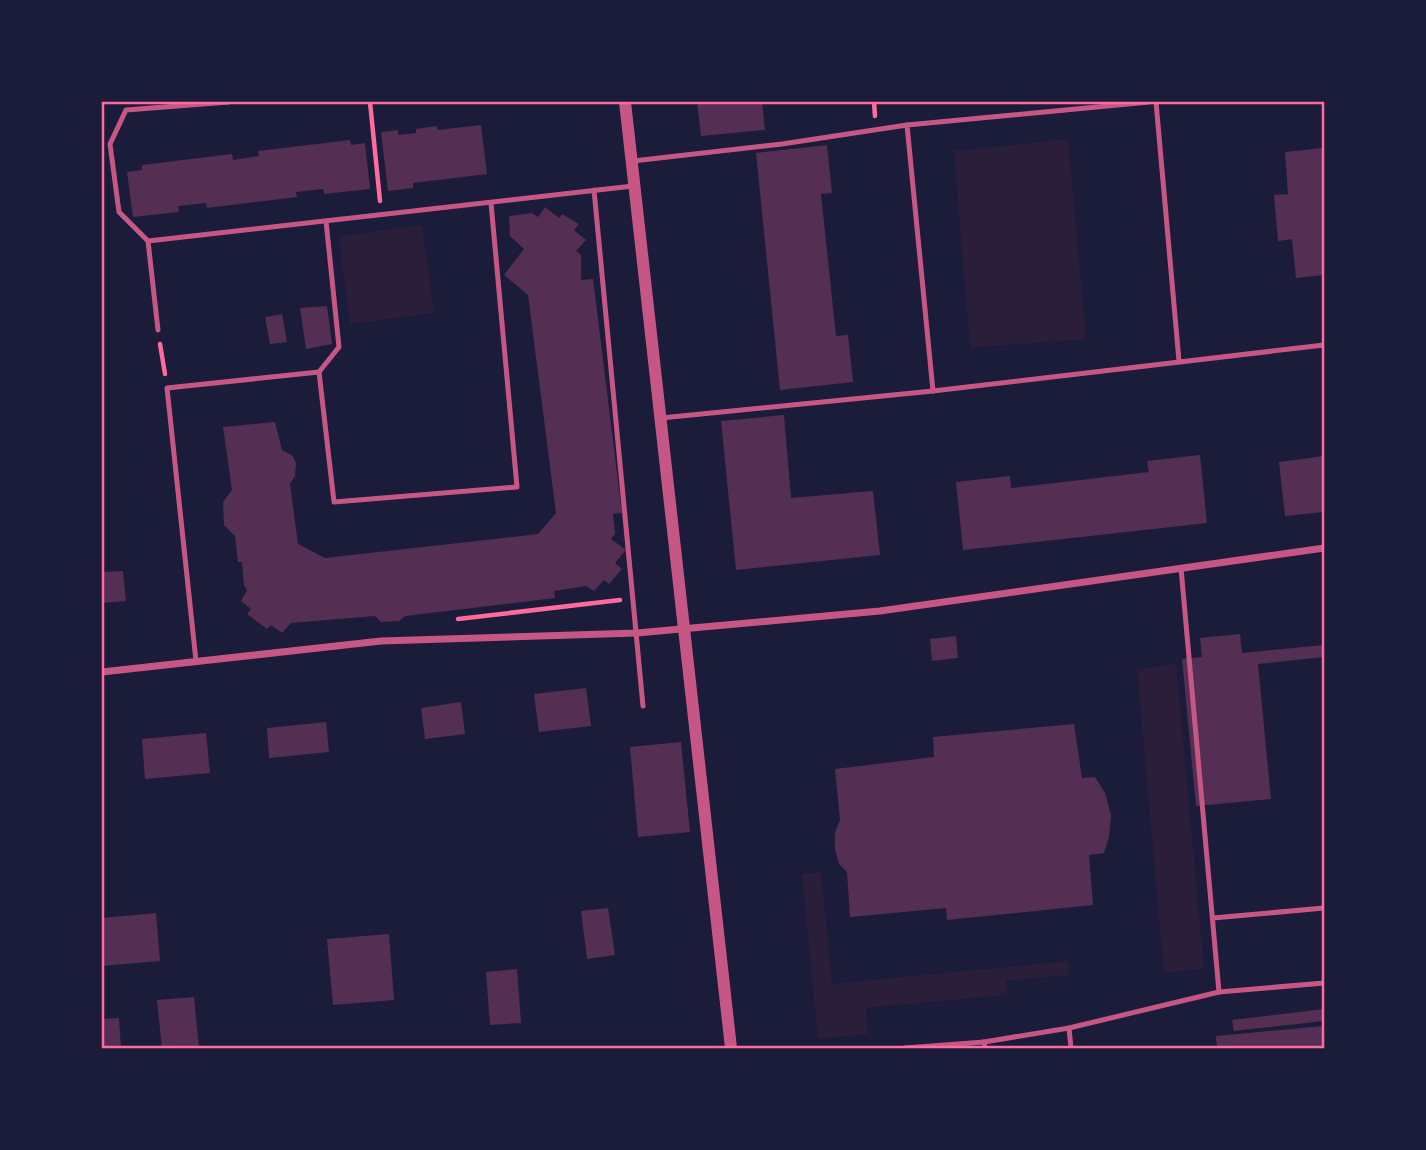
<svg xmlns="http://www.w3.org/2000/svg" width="1426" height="1150" font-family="Rubik,sans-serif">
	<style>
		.green { fill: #2a1e3b }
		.building { fill: #542f53 }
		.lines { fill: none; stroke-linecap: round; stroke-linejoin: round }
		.path { stroke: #ff6b9d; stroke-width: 4.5 }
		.service { stroke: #c65784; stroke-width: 5 }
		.minor { stroke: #c65784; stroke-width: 7 }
		.tertiary { stroke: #c65784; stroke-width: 12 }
		.neatline { fill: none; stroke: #ff6b9d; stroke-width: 2.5 }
	</style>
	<rect width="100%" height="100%" fill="#1b1b3a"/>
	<g class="green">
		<polygon points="1068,139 1086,339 970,348 954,151"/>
		<polygon points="422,225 434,313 350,324 339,236"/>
		<polygon points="1176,664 1204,969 1164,973 1137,669"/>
		<polygon points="821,872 832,984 1068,961 1069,975 1006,981 1007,995 866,1008 868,1034 818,1039 802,874"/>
	</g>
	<g class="building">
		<polygon points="697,102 762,102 765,130 701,136"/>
		<polygon points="481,125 487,174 413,183 413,188 388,191 381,132 398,130 398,135 416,133 416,129 437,126 438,130"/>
		<polygon points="350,140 351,145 365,143 370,189 324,194 323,189 296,192 297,197 207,208 206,203 178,206 179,212 133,217 127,172 142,170 142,165 232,154 233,160 259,156 258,151"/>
		<polygon points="827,145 832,193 821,194 836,336 848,335 853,382 780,390 756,153"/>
		<polygon points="1324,148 1324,275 1296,278 1292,239 1278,241 1274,195 1288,194 1285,152"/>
		<polygon points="545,207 559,218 562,214 579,224 574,230 586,240 576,251 581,255 581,280 593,279 622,513 613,514 615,534 611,539 626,550 615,563 622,569 609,584 604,580 594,591 586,586 554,591 555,598 405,616 399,621 381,622 375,616 291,623 282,633 271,625 267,629 247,614 251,609 241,601 247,590 244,585 242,562 238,562 235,536 224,525 223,502 232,490 223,427 275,422 282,450 293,456 296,464 295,476 290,484 298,544 325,558 538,534 556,513 528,295 504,275 524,249 510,236 509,216 532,213 538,217"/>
		<polygon points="327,306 332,344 306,349 300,308"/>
		<polygon points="282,314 287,342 270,344 265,317"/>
		<polygon points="784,415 791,498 873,491 880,555 736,570 721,421"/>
		<polygon points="1200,455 1207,523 963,550 956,482 1010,476 1011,488 1149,472 1147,461"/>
		<polygon points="1324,456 1324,512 1285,516 1279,462"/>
		<polygon points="123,571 126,601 102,603 102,572"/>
		<polygon points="1240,634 1242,653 1324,645 1324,657 1258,664 1271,799 1196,806 1182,659 1202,657 1200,638"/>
		<polygon points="956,636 958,658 932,661 930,639"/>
		<polygon points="586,688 591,726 539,732 534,694"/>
		<polygon points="461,702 465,734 425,739 421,708"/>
		<polygon points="326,722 329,752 269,758 267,728"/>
		<polygon points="1074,724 1082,778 1095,777 1105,793 1111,815 1109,837 1104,853 1089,855 1093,905 947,920 946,908 850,917 847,872 839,864 835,849 835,833 840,820 835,769 934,757 933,737"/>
		<polygon points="206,733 210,773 145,779 142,739"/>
		<polygon points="681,742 690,832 638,837 630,747"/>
		<polygon points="608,908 615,955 587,959 581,911"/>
		<polygon points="156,913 160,961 102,966 102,918"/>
		<polygon points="389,934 394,1000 333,1005 327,939"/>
		<polygon points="517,969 521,1023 490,1025 486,972"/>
		<polygon points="194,997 199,1048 162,1048 157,1000"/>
		<polygon points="1324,1009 1324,1021 1234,1031 1232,1020"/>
		<polygon points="119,1018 121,1048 102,1048 102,1019"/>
		<polygon points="1324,1026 1324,1048 1217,1048 1216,1036"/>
	</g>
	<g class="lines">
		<g class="path">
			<polyline points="370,102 380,201"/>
			<polyline points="874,102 875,116"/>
			<polyline points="160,344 165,374"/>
			<polyline points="458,619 620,600"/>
		</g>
		<g class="service">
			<polyline points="1149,102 907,125 933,391 1324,345"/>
			<polyline points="1156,102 1179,361"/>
			<polyline points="633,161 782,144 907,125"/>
			<polyline points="594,190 643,706"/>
			<polyline points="326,221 339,347 319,372 334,502 517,487 491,203"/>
			<polyline points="148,241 119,212 110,144 126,110 229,102"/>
			<polyline points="158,330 148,241 633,186"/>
			<polyline points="661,418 933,391"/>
			<polyline points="1181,568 1219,992"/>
			<polyline points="196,661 167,388 319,372"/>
			<polyline points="1213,918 1324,908"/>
			<polyline points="1069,1028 1071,1048"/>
			<polyline points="984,1042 1069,1028 1219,992 1324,983"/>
			<polyline points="905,1048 984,1042 985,1048"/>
		</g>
		<polyline class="minor" points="102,672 381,641 637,633 880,611 1324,548"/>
		<polyline class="tertiary" points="625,102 731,1048"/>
	</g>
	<rect width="1426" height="1150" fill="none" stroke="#1b1b3a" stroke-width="206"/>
	<rect x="103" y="103" width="1220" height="944" class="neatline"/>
</svg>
